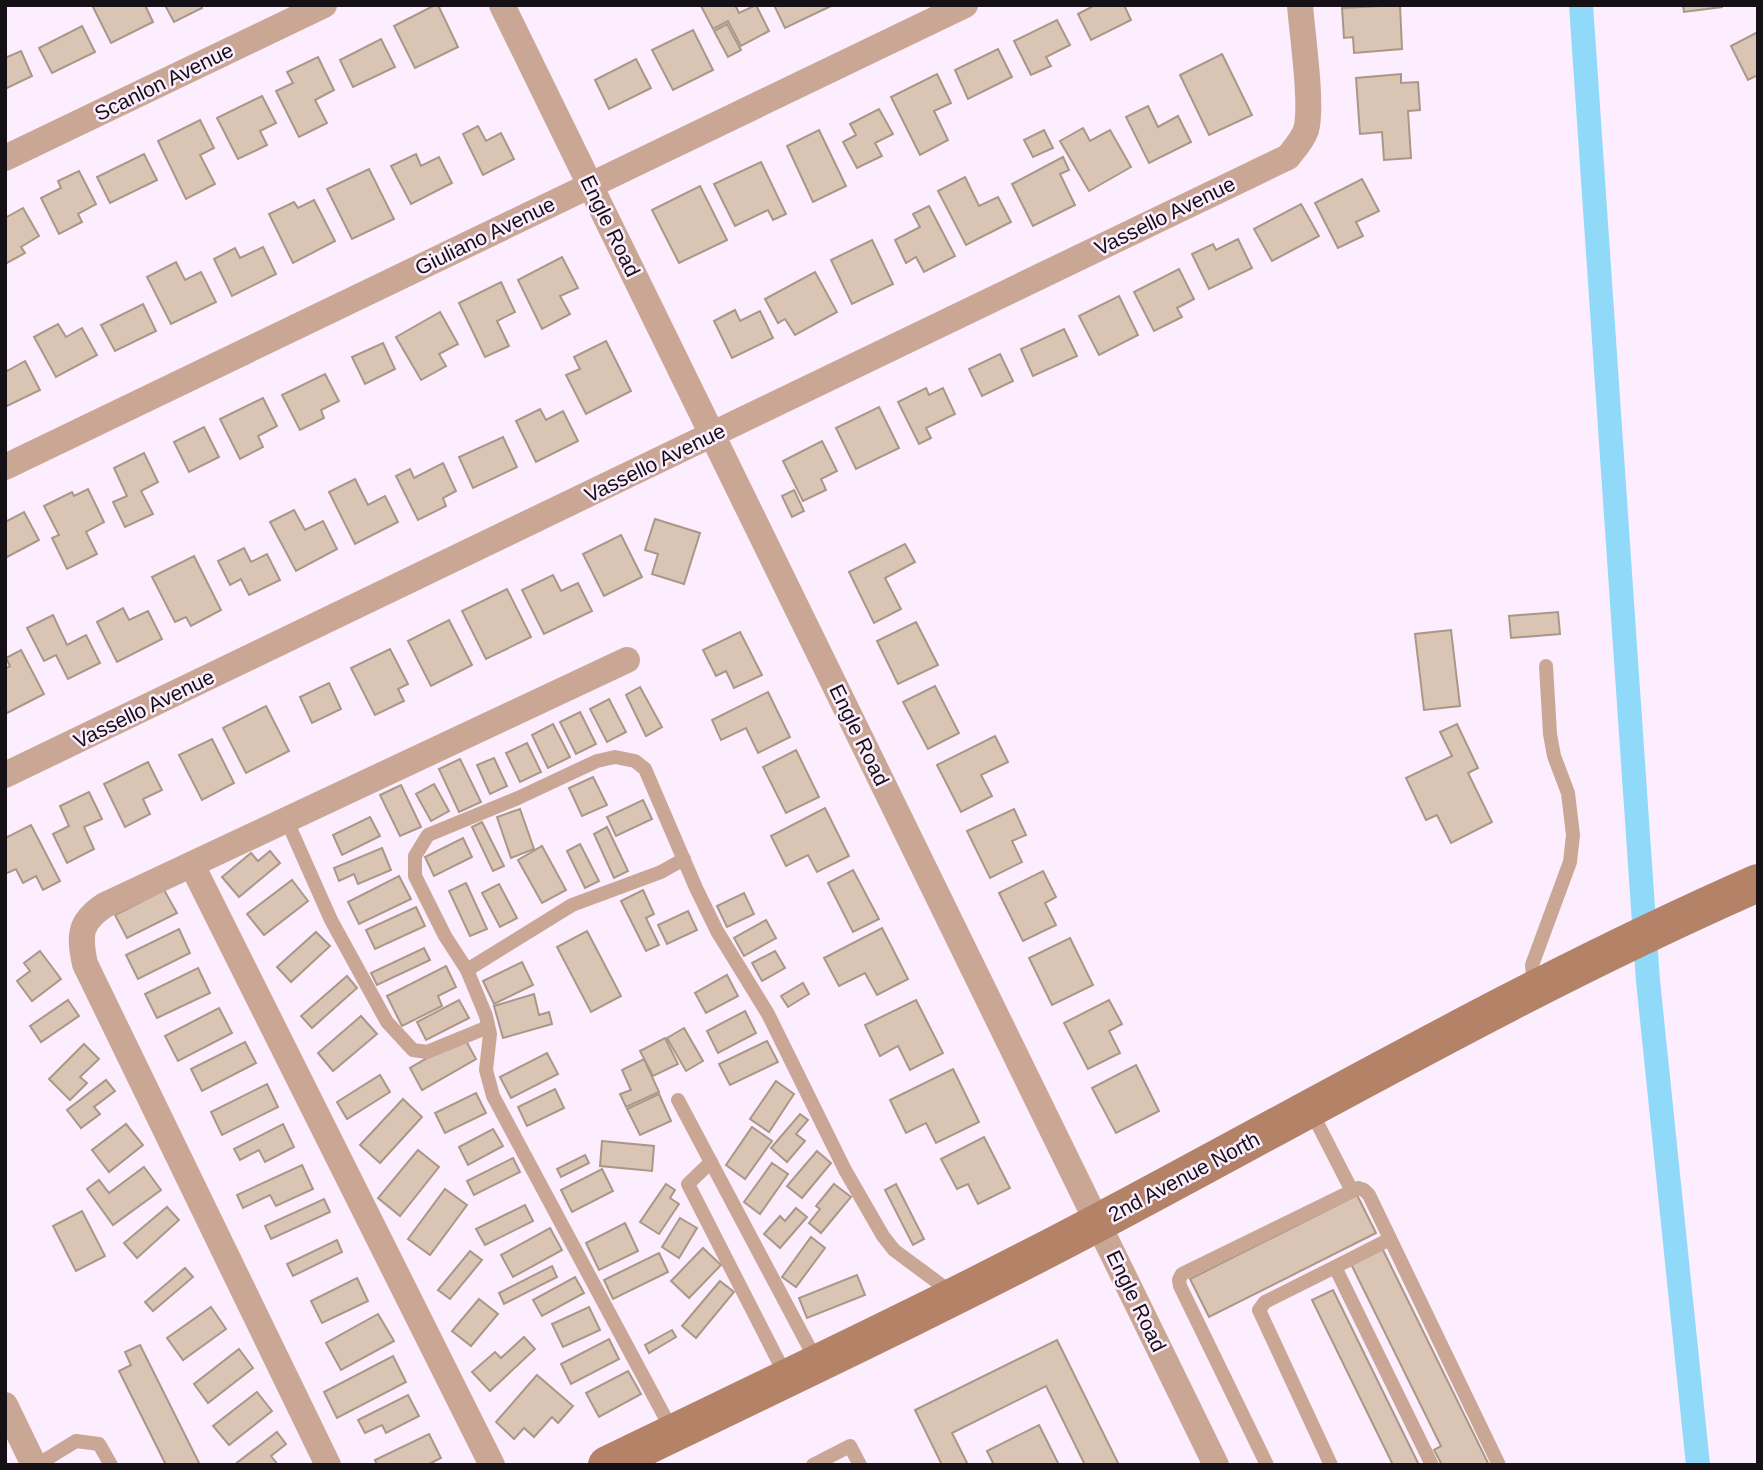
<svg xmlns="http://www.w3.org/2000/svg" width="1763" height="1470" font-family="Arial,sans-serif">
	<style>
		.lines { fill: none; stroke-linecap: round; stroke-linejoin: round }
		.canal { stroke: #90d9f9; stroke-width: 24 }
		.building { fill: #dac4b3; stroke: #ab9787; stroke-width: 2 }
		.lane { stroke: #caa795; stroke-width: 14 }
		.street { stroke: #caa795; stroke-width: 26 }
		.secondary { stroke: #b38267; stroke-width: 38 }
		.labels { text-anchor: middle; stroke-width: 5; stroke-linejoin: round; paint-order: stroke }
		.street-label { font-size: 21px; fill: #150f16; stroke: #fceeff }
	</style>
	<rect width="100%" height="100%" fill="#fceeff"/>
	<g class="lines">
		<polyline class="canal" points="1581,5 1648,981 1698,1465"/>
	</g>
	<g class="building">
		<polygon points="92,5 145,5 153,22 111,43"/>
		<polygon points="165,5 201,5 202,8 174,22"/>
		<polygon points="435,5 438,5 458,47 415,68 394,26"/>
		<polygon points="735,5 739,13 756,5 769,31 741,46 728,21 713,29 701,6"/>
		<polygon points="774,5 831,5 831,6 785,28"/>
		<polygon points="1095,5 1124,5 1131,20 1091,40 1078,14"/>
		<polygon points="1400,5 1402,49 1354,53 1353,37 1344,38 1342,8"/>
		<polygon points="1683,5 1722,5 1722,7 1684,12"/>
		<polygon points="1057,20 1070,45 1046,57 1051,66 1031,75 1014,41"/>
		<polygon points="727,24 741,50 728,57 714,31"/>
		<polygon points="82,26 95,52 52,73 39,48"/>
		<polygon points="693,30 713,70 673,90 652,50"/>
		<polygon points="1758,32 1758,75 1748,80 1731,46"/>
		<polygon points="381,39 395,67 353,87 340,60"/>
		<polygon points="998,49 1012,77 968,99 955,70"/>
		<polygon points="21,51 32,76 5,89 5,58"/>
		<polygon points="1222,54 1252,115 1209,135 1180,75"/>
		<polygon points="318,57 334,90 315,100 327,123 299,137 276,91 293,83 287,72"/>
		<polygon points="636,59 651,88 609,109 595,80"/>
		<polygon points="937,74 951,103 934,111 948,140 920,155 891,97"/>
		<polygon points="1401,74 1401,83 1418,82 1420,110 1408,111 1411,158 1384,160 1382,132 1360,134 1356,78"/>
		<polygon points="262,96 276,123 260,131 267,145 238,159 217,118"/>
		<polygon points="1148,106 1158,127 1178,116 1191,142 1149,163 1126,117"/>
		<polygon points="879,109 893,134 875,143 882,156 857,168 843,142 856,135 850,124"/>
		<polygon points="200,120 214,148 200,155 215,184 186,199 158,141"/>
		<polygon points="478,126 486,141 501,133 514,159 483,175 463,134"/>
		<polygon points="1083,128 1090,141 1110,130 1131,167 1089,191 1060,141"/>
		<polygon points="819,130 846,186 813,202 787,146"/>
		<polygon points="1044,130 1053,148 1033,157 1024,140"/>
		<polygon points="144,154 157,180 110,203 97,177"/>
		<polygon points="416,154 421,166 439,157 452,183 411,204 391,166"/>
		<polygon points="1063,157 1069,170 1060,174 1075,205 1033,226 1012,184"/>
		<polygon points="761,162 786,214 773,220 768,210 735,226 714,184"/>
		<polygon points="369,169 394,219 352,239 327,189"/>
		<polygon points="79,171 96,204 78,214 82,222 59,234 41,198 61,188 58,181"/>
		<polygon points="965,177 979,206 998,197 1011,222 966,245 938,191"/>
		<polygon points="1362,179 1379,211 1356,222 1363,236 1338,248 1315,203"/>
		<polygon points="700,186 727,240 679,263 652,210"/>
		<polygon points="314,200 335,241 293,263 269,214 294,202 298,208"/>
		<polygon points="1301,204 1319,236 1272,261 1254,229"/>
		<polygon points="929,206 955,256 924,272 916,257 906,263 895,240 920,227 913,214"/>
		<polygon points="23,208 39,236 21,247 25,253 5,264 5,218"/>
		<polygon points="1238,239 1252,268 1209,289 1192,254 1213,244 1216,250"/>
		<polygon points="872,240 893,284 852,304 831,260"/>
		<polygon points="263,247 276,274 232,296 214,259 235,248 240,258"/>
		<polygon points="562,257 578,288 560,296 570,314 542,329 518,280"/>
		<polygon points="176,262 185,280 201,272 216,302 171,324 147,277"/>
		<polygon points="1179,269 1194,299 1177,308 1182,317 1154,331 1134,292"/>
		<polygon points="815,272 837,312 795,335 785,319 778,323 765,299"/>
		<polygon points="501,282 515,312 497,321 509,346 485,357 459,303"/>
		<polygon points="1119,296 1138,335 1099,355 1079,316"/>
		<polygon points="143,304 156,331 115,351 101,325"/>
		<polygon points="735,310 740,321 760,311 773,338 732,358 714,321"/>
		<polygon points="440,312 458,344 439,354 446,366 421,380 396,337"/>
		<polygon points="58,324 66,337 82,328 97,355 56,377 34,337"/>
		<polygon points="1064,329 1077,356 1033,376 1021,349"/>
		<polygon points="606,341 631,391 586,414 566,375 580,369 574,357"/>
		<polygon points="383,343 395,369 365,384 352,357"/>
		<polygon points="1000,354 1013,381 982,396 969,369"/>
		<polygon points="25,361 40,390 5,407 5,368 7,371"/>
		<polygon points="325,374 339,401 321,410 324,418 300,430 282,395"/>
		<polygon points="926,388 929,395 943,388 955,414 926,428 931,438 919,444 898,402"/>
		<polygon points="263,398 277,426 258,436 263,447 240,459 220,419"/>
		<polygon points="879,407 899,448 856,469 836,428"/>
		<polygon points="540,409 546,420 563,411 578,441 536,462 516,421"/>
		<polygon points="204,427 219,457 189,472 174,442"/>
		<polygon points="503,437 517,467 473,488 459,457"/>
		<polygon points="822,441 837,471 821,479 826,490 803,501 783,461"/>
		<polygon points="144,453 158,482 141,491 153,514 125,527 113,502 127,496 114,468"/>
		<polygon points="443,463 456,491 443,498 446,506 418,520 396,476 410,469 414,478"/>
		<polygon points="355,479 368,505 385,496 398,522 355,544 329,492"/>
		<polygon points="88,489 104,522 86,532 97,554 67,569 52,538 59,535 44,506 72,492 74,496"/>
		<polygon points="794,490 804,511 792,517 782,496"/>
		<polygon points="294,510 305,530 323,521 337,549 296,571 270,522"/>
		<polygon points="24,512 39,540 5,558 5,522"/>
		<polygon points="655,519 700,533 684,584 652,574 658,554 645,550"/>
		<polygon points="621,535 642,577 604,596 583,554"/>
		<polygon points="905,544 915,562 885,578 901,609 874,623 849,572"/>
		<polygon points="244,548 251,562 267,554 280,580 249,595 241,579 230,585 218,561"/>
		<polygon points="194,556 221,610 191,626 186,617 175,622 152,577"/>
		<polygon points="553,575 561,591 578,583 592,611 544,634 522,590"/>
		<polygon points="507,589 531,637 486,659 462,611"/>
		<polygon points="123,608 129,620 148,611 162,639 117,662 97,622"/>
		<polygon points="1558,612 1560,634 1511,638 1509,616"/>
		<polygon points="53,615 67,645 86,635 100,663 68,679 56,655 44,661 27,628"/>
		<polygon points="449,620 472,665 431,686 408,641"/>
		<polygon points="916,622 938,665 898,684 877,641"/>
		<polygon points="1451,630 1460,706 1424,710 1415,634"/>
		<polygon points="740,632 762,675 734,688 726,671 716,676 703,650"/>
		<polygon points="390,649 408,684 398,689 404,701 375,715 351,668"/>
		<polygon points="21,650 44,694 5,714 5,669 10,666 6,658"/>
		<polygon points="329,683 341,709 312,723 300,697"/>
		<polygon points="935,686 959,733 928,749 903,702"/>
		<polygon points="640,687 662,727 646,736 626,695"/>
		<polygon points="768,692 790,737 758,753 746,728 721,740 712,720"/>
		<polygon points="609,699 626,732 607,742 590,709"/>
		<polygon points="266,706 289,751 246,773 223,728"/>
		<polygon points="580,712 596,744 576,754 560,722"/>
		<polygon points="553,724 570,757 548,768 532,735"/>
		<polygon points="1457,724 1478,768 1468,773 1492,822 1451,843 1437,815 1426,820 1406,778 1452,756 1440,732"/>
		<polygon points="995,736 1008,762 981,775 992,796 961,812 937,765"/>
		<polygon points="212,739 234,783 202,800 179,755"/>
		<polygon points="527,743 541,772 520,782 506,753"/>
		<polygon points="796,750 819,797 786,813 763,767"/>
		<polygon points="494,758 507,786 490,794 477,765"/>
		<polygon points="460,759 481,802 459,812 439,769"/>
		<polygon points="148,762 162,790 143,799 150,814 125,827 104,784"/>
		<polygon points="593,777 607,805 582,816 569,788"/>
		<polygon points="434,784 449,811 431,821 416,794"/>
		<polygon points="401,785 421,827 400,836 380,795"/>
		<polygon points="89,792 102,819 84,827 94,849 67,863 53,834 69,826 60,806"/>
		<polygon points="643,800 652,819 616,836 607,817"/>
		<polygon points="825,808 849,856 817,872 808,855 786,866 771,836"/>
		<polygon points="520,809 534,849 511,858 497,817"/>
		<polygon points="1014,809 1026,835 1012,841 1022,862 990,878 967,831"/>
		<polygon points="370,817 380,836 342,855 333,835"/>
		<polygon points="482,822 504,866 493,871 472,827"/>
		<polygon points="31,825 60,881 43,890 36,876 23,883 16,869 5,874 5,838"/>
		<polygon points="607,827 628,871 614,878 594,834"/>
		<polygon points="463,838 472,857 434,876 425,857"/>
		<polygon points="580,844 599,881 585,888 567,851"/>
		<polygon points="542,846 566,890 542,903 518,860"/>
		<polygon points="382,848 391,870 358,884 354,874 339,881 334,868"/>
		<polygon points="270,851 280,863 239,897 222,877 251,853 258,861"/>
		<polygon points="853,870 879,919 853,932 828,883"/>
		<polygon points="1043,871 1056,897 1045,903 1056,925 1023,941 999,893"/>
		<polygon points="399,876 411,899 359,924 348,902"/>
		<polygon points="292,880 308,901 264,935 247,914"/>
		<polygon points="466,883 487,929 470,936 449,891"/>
		<polygon points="499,884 517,918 500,927 482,893"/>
		<polygon points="164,890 177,913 127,938 115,915"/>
		<polygon points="643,890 654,914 646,918 659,945 646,951 621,901"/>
		<polygon points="744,893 754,914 727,927 717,906"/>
		<polygon points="416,907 425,926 375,949 366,930"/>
		<polygon points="688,911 697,930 667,944 658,925"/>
		<polygon points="766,920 776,938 744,956 734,938"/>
		<polygon points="882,928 908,979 877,995 865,973 839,986 824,958"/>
		<polygon points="179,929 190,953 138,979 126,955"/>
		<polygon points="587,931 621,996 591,1012 557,947"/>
		<polygon points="316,932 330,946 291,982 277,967"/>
		<polygon points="1070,938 1093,985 1052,1005 1029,958"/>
		<polygon points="424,948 430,960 377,985 371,973"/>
		<polygon points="40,951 61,979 32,1001 17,981 30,971 24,963"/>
		<polygon points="775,951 785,968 762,981 752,963"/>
		<polygon points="522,962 533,985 494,1004 483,981"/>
		<polygon points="446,966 456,987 438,996 442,1006 402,1026 387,996"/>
		<polygon points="198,968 210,993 157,1018 145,994"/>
		<polygon points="727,975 738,996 706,1013 695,993"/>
		<polygon points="347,976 357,988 312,1028 301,1016"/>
		<polygon points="803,983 809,994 788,1007 781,996"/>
		<polygon points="534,994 539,1015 549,1012 552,1024 503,1038 494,1006"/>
		<polygon points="68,1000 79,1016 41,1042 30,1026"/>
		<polygon points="459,1000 469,1018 426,1040 417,1022"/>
		<polygon points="916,1000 943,1053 910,1070 898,1046 880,1056 865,1025"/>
		<polygon points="1109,1000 1122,1024 1109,1031 1120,1053 1088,1069 1064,1023"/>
		<polygon points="219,1008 232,1033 178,1061 165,1036"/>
		<polygon points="745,1011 756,1033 718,1053 707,1031"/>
		<polygon points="361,1016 377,1034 333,1071 318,1053"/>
		<polygon points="684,1028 703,1061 686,1071 667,1038"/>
		<polygon points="464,1037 476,1059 422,1090 410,1068"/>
		<polygon points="665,1038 678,1064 653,1076 640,1051"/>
		<polygon points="767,1041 778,1062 730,1085 719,1064"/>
		<polygon points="245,1042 256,1063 202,1091 191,1069"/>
		<polygon points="84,1044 99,1059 80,1077 87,1083 70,1100 49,1079"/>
		<polygon points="547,1053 558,1074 511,1098 500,1077"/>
		<polygon points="644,1059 659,1092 626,1107 620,1094 631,1090 622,1070"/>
		<polygon points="1136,1065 1159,1111 1116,1133 1092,1088"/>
		<polygon points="953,1069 979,1122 936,1143 926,1123 906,1133 890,1100"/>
		<polygon points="380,1075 390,1092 347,1119 337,1102"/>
		<polygon points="106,1080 115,1091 94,1107 100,1114 81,1128 67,1110"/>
		<polygon points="776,1081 794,1094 769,1132 750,1119"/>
		<polygon points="267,1084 278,1107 222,1135 211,1112"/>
		<polygon points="555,1089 564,1108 527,1126 518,1107"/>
		<polygon points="476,1093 486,1113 445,1133 435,1113"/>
		<polygon points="659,1094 671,1121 640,1135 627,1109"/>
		<polygon points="403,1099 422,1117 380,1163 360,1145"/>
		<polygon points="800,1114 808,1120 796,1134 805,1141 787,1162 771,1148"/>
		<polygon points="126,1124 143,1145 109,1172 92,1150"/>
		<polygon points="283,1124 294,1147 265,1162 259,1150 240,1160 234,1149"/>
		<polygon points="752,1127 772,1141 745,1179 726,1165"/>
		<polygon points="493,1129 503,1146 468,1165 459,1147"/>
		<polygon points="984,1137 1010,1188 978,1204 968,1184 957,1189 941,1159"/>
		<polygon points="602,1141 654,1146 652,1171 600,1166"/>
		<polygon points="418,1150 439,1167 400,1216 378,1198"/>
		<polygon points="817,1151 831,1163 802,1198 787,1186"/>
		<polygon points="585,1155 589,1163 561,1177 557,1169"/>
		<polygon points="513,1158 520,1172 474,1195 467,1181"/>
		<polygon points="772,1163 788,1174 760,1214 744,1202"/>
		<polygon points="302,1165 313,1189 276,1206 270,1195 243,1208 237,1195"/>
		<polygon points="144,1167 161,1190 113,1225 87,1189 99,1180 109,1193"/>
		<polygon points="602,1169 613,1191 572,1212 561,1190"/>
		<polygon points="666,1184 675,1190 670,1198 679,1204 659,1234 640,1222"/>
		<polygon points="834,1184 851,1197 821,1233 809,1223 820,1209 816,1206"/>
		<polygon points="896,1184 924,1239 913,1245 885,1190"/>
		<polygon points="445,1189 467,1205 430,1255 408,1239"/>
		<polygon points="1357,1195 1376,1233 1209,1317 1190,1279"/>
		<polygon points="324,1199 330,1212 271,1239 265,1226"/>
		<polygon points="525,1205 533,1221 485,1245 476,1229"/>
		<polygon points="167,1207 179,1220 137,1258 124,1243"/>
		<polygon points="796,1208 807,1217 780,1248 764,1234 780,1216 785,1221"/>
		<polygon points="82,1211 105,1256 76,1271 53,1226"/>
		<polygon points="680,1218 697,1228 679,1258 662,1247"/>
		<polygon points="625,1223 638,1251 599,1270 586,1243"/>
		<polygon points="550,1228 562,1250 513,1277 501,1255"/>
		<polygon points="811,1237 825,1248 796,1287 782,1277"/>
		<polygon points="337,1240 342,1252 293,1276 287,1264"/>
		<polygon points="703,1248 721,1265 689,1298 671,1281"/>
		<polygon points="1382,1248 1489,1465 1442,1465 1434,1450 1441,1446 1351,1264"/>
		<polygon points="470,1251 482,1260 450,1299 438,1290"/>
		<polygon points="659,1253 668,1272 613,1299 604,1280"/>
		<polygon points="552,1266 557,1277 504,1304 499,1293"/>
		<polygon points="185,1268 193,1277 153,1311 145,1302"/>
		<polygon points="857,1275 865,1295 807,1318 799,1298"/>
		<polygon points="575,1277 584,1293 542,1316 533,1300"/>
		<polygon points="357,1278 368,1301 322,1323 311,1301"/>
		<polygon points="720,1281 734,1292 696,1338 682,1326"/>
		<polygon points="1333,1290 1419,1465 1393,1465 1312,1300"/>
		<polygon points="479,1299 498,1314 471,1346 452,1331"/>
		<polygon points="211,1307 226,1329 183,1360 167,1338"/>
		<polygon points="589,1307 600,1330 563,1347 552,1324"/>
		<polygon points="378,1314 394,1341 341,1370 326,1343"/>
		<polygon points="672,1330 676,1337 649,1353 645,1345"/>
		<polygon points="524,1337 535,1349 490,1391 472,1372 495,1352 501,1358"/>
		<polygon points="609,1339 619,1359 571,1384 561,1364"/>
		<polygon points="1057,1340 1119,1465 1085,1465 1046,1386 952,1433 968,1465 942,1465 915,1410"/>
		<polygon points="140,1345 200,1465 166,1465 119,1371 131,1365 125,1352"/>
		<polygon points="239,1349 253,1368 208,1403 194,1384"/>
		<polygon points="393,1356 406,1382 337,1418 324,1392"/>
		<polygon points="628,1371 641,1394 599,1417 586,1393"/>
		<polygon points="537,1375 573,1406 558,1423 552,1417 534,1437 524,1428 514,1439 496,1422"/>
		<polygon points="257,1392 272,1411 229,1445 213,1426"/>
		<polygon points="408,1395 419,1416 386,1433 382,1425 365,1433 358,1420"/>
		<polygon points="1039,1425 1059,1465 994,1465 987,1451"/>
		<polygon points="277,1432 286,1444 271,1456 278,1465 234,1465"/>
		<polygon points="429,1434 441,1458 427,1465 377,1465 375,1460"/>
	</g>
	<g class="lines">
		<g class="lane">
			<polyline points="287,821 331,920 387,1022 413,1050 427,1052 488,1027"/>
			<polyline points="467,970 572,905 661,872 684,859"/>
			<polyline points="1534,988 1532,965 1570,862 1573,835 1568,793 1554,756 1550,734 1546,666"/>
			<polyline points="678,1100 817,1362"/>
			<polyline points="1310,1109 1352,1191"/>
			<polyline points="711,1162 688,1184 786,1376"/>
			<polyline points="1390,1239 1335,1267 1432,1465"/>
			<polyline points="673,1432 493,1096 486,1070 490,1034 486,1016 467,970 445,936 415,876 415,856 428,835 518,798 597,761 615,757 635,761 645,769 696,888 717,931 768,1014 845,1170 883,1236 894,1250 952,1293"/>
			<polyline points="37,1465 76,1441 99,1444 111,1465"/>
			<polyline points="813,1465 850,1446 860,1465"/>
			<polyline points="1267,1465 1180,1286 1179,1280 1182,1274 1358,1188 1364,1190 1369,1195 1499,1465"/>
			<polyline points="1331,1465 1259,1310 1265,1302 1335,1267"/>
		</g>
		<g class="street">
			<polyline points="502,5 1216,1465"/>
			<polyline points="5,158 324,5"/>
			<polyline points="5,467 965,5"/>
			<path d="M5 775 1288 157C1295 148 1302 141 1306 130 1313 106 1302 33 1300 5"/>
			<polyline points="192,865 492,1465"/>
			<polyline points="5,1405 34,1465"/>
			<path d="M328 1465 85 964C79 935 79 922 105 905L627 660"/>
		</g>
		<path class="secondary" d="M607 1465C772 1385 939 1307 1101 1221 1318 1106 1532 982 1758 883"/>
	</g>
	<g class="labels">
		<g class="street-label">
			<text transform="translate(164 82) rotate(-26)" y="7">Scanlon Avenue</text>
			<text transform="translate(1165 216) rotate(-26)" y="7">Vassello Avenue</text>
			<text transform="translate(610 226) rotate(64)" y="7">Engle Road</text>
			<text transform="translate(485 236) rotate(-26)" y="7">Giuliano Avenue</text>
			<text transform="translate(655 463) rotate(-26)" y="7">Vassello Avenue</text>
			<text transform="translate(144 709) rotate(-26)" y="7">Vassello Avenue</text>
			<text transform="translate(859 735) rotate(64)" y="7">Engle Road</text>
			<text transform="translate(1184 1177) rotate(-28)" y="7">2nd Avenue North</text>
			<text transform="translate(1136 1301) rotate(64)" y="7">Engle Road</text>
		</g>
	</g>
	<rect width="1763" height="1470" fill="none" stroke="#150f16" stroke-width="14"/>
</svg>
